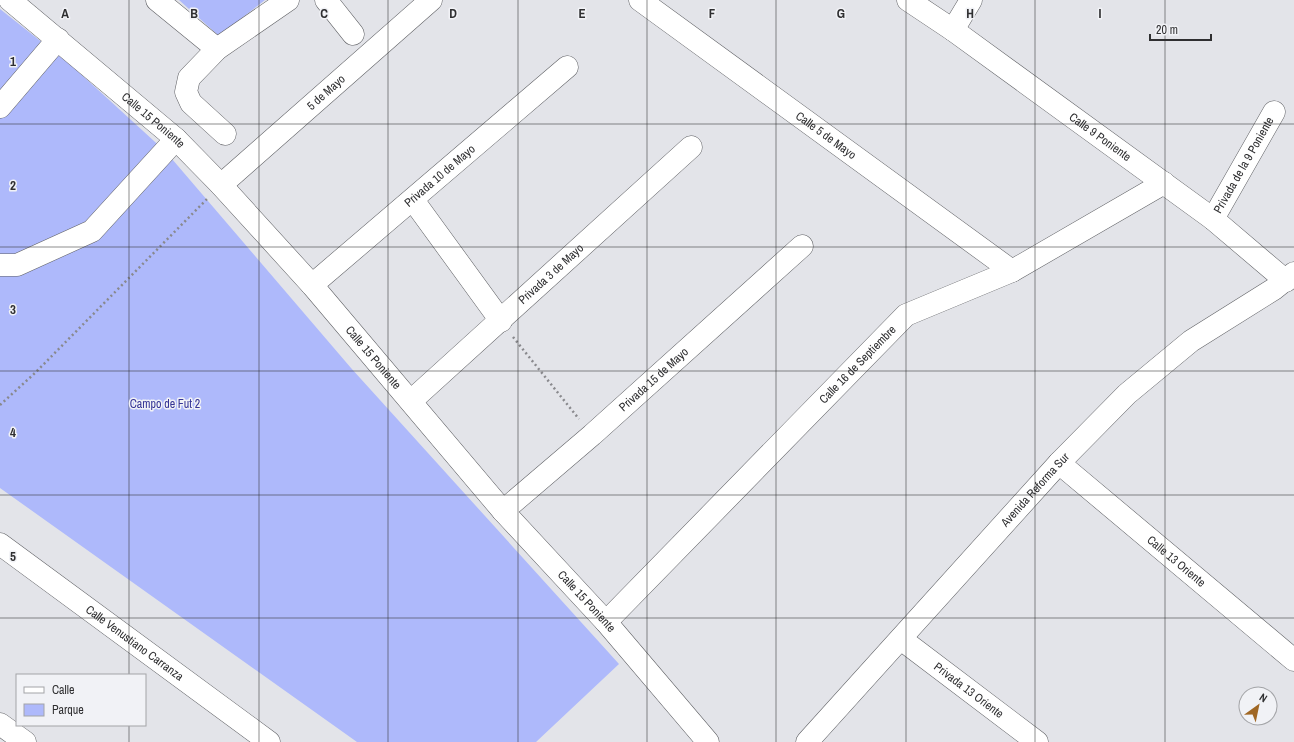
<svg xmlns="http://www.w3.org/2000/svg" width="1294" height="742" font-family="'Archivo Narrow',sans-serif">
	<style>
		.green { fill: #aeb9fb }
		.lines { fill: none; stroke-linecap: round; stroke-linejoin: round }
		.minor-casing { stroke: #5f6064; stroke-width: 23 }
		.path { stroke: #89898d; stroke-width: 2.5; stroke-dasharray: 2 3; stroke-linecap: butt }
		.minor { stroke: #fff; stroke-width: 22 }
		.grid { fill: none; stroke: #2f2f31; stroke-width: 1; stroke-opacity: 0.55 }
		.labels { text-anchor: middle; stroke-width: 3; stroke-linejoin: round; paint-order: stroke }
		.street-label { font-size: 12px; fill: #2f2f31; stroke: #f1f2f6 }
		.park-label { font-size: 12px; fill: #353496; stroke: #f1f2f6 }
		.grid-label { font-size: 13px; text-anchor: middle; font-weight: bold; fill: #2f2f31; stroke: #f1f2f6; stroke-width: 3; stroke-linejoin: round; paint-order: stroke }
	</style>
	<rect width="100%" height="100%" fill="#e3e4e9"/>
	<g class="green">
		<polygon points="179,0 265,0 219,36"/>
		<polygon points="0,9 72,66 166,152 351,368 619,664 536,742 357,742 0,488"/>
	</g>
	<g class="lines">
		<g class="minor-casing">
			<g id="minor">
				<path id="s1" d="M10 0 176 139 221 185 312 285 503 511 606 622 708 742"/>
				<polyline points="157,0 217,49"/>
				<polyline points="326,0 353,34"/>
				<path id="s2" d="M640 0 1012 271"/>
				<path id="s3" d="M908 0 953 30 1213 219 1286 281"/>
				<polyline points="953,30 971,0"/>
				<polyline points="0,107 58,39"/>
				<polyline points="225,134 191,103 186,92 189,78 217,49 288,0"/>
				<path id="s4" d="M221 185 431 0"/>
				<polyline points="413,200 501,321"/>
				<path id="s5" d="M1213 219 1274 112"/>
				<polyline points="0,265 17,265 92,231 176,139"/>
				<path id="s6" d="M312 285 567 67"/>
				<path id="s7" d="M411 401 691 147"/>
				<path id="s8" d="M1059 463 1294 660"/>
				<path id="s9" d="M503 511 592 435 802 246"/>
				<path id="s10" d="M0 544 269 742"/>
				<path id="s11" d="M606 622 906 315 1012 271 1164 183"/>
				<path id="s12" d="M901 639 1037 742"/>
				<polyline points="0,724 25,742"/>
				<path id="s13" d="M807 742 1059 463 1127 394 1191 341 1274 289 1294 273"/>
			</g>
		</g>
		<g class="path">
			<polyline points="513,337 579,419"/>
			<polyline points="0,405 35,373 207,199"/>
		</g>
		<use href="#minor" class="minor"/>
	</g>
	<path class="grid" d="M129 0V675M259 0V742M388 0V742M518 0V742M647 0V742M776 0V742M906 0V742M1035 0V742M1165 0V742M0 124H1294M0 247H1294M0 371H1294M0 495H1294M0 618H1294M129 725V742"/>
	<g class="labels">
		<g class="street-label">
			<text dy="4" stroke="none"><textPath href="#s4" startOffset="140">5 de Mayo</textPath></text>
			<text dy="4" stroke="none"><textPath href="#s1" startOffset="187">Calle 15 Poniente</textPath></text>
			<text dy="4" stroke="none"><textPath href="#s2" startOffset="230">Calle 5 de Mayo</textPath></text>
			<text dy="4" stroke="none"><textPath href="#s3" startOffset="236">Calle 9 Poniente</textPath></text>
			<text dy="4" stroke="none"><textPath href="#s5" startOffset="62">Privada de la 9 Poniente</textPath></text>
			<text dy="4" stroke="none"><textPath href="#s6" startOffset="168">Privada 10 de Mayo</textPath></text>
			<text dy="4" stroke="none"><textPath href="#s7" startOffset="189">Privada 3 de Mayo</textPath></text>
			<text dy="4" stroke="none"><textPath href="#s1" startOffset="511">Calle 15 Poniente</textPath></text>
			<text dy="4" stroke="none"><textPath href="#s11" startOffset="360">Calle 16 de Septiembre</textPath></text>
			<text dy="4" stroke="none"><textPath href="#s9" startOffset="200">Privada 15 de Mayo</textPath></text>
			<text dy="4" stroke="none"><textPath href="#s13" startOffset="340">Avenida Reforma Sur</textPath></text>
			<text dy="4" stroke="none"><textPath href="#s8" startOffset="153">Calle 13 Oriente</textPath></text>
			<text dy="4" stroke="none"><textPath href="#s1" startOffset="835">Calle 15 Poniente</textPath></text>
			<text dy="4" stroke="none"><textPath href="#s10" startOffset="167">Calle Venustiano Carranza</textPath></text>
			<text dy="4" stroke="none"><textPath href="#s12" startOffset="85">Privada 13 Oriente</textPath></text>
		</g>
		<g class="park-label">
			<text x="165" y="408">Campo de Fut 2</text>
		</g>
	</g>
	<g class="grid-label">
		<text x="65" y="18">A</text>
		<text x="194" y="18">B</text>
		<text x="324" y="18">C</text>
		<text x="453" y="18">D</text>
		<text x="582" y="18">E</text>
		<text x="712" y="18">F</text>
		<text x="841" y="18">G</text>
		<text x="970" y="18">H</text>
		<text x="1100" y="18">I</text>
		<text x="13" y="66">1</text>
		<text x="13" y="190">2</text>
		<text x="13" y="314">3</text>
		<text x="13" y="437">4</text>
		<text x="13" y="561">5</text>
	</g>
	<rect x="16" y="674" width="130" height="52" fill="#f1f2f6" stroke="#a3a4a7"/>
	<rect x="24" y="687" width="20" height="6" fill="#ffffff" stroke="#a3a4a7"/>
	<text x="52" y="694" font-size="12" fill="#2f2f31">Calle</text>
	<rect x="24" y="704" width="20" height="12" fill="#aeb9fb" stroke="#a3a4a7"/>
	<text x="52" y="714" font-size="12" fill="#2f2f31">Parque</text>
	<g transform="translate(1258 706) rotate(33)"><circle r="19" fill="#f1f2f6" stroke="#a3a4a7"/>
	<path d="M0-3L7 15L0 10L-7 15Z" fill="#a06724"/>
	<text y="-6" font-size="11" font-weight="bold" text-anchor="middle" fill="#2f2f31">N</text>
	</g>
	<path d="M1150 34v6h61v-6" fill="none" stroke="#2f2f31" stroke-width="2"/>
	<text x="1156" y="34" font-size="12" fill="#2f2f31" stroke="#f1f2f6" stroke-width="3" paint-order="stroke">20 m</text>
</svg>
